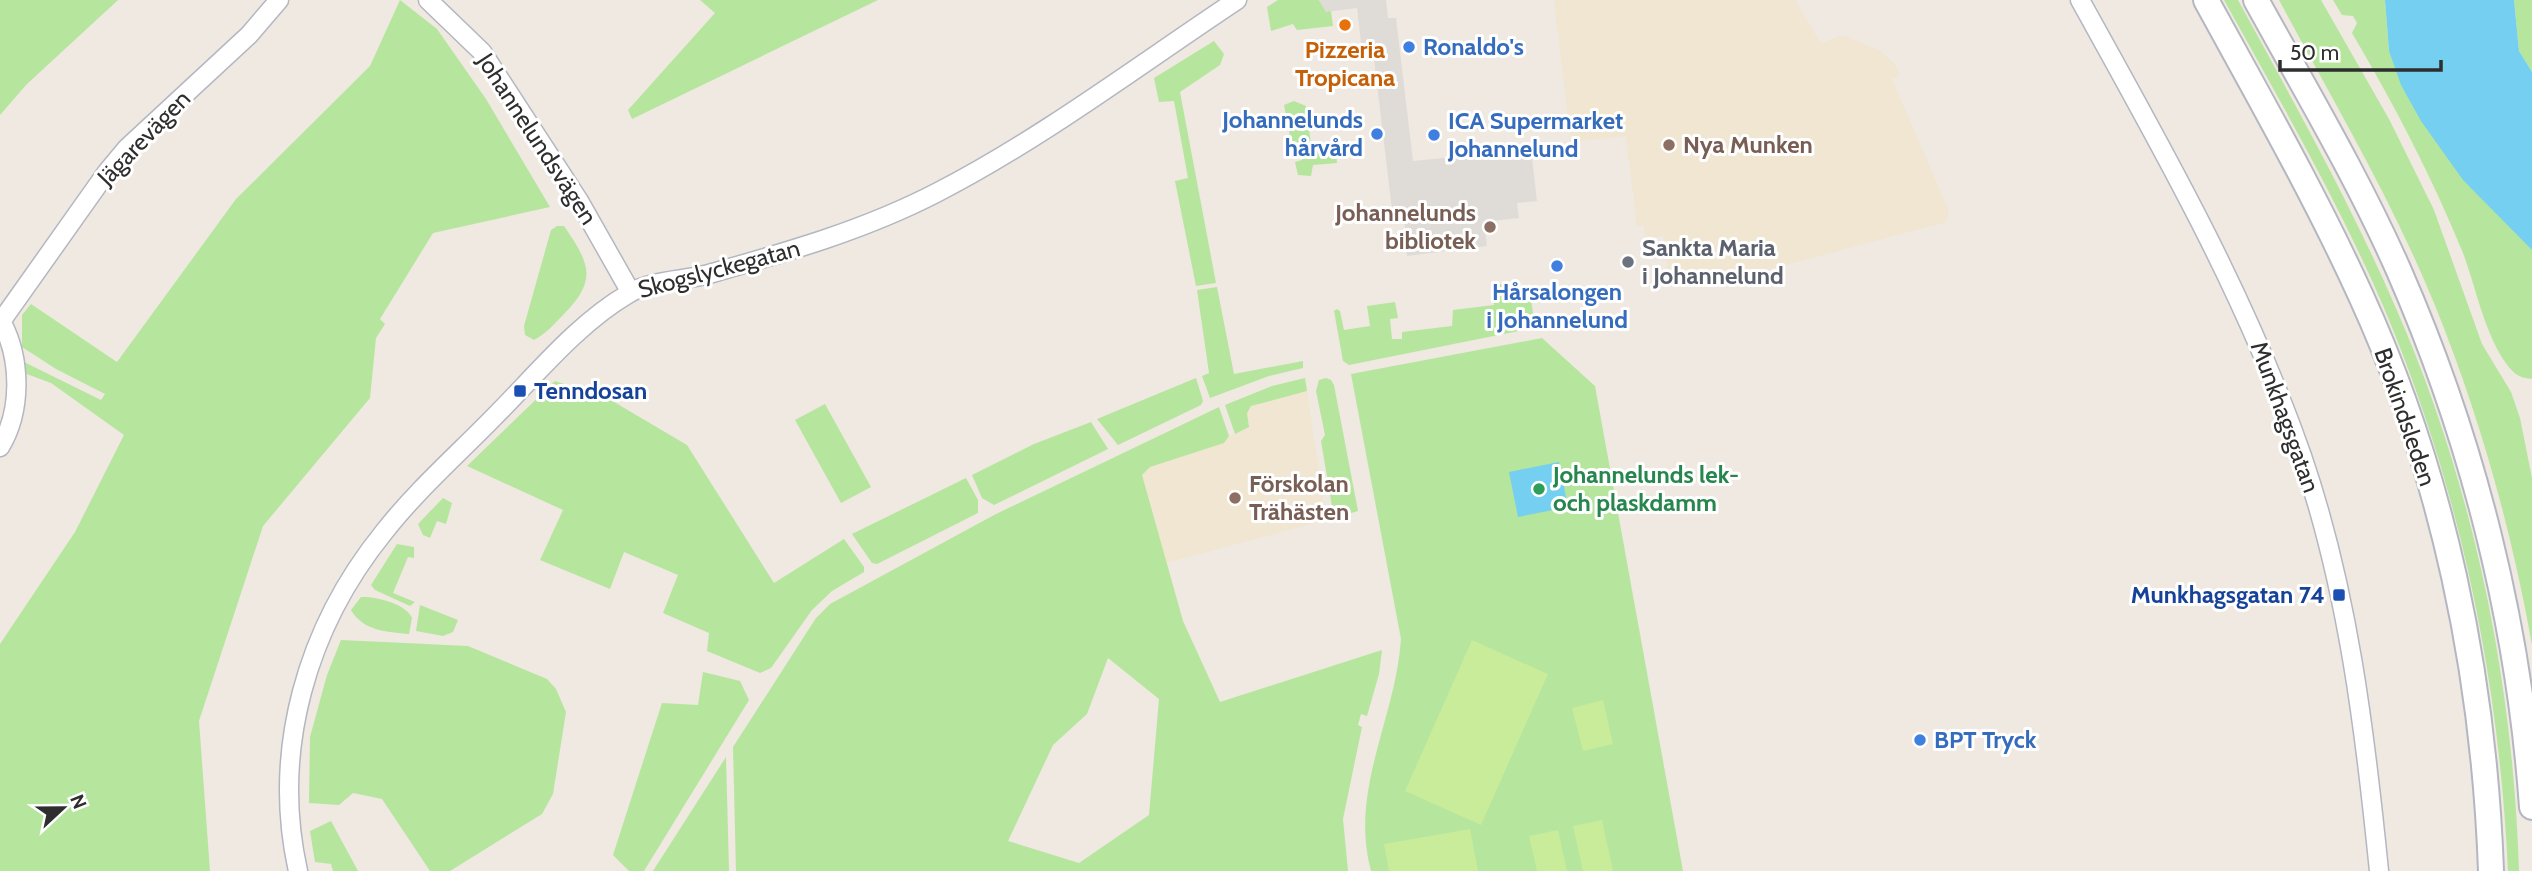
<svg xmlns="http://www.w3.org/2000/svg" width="2532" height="871" font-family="Cabin,sans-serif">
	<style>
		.education { fill: #f0e6d1 }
		.green { fill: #b6e59e; fill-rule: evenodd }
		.pitch { fill: #c9ec9a }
		.plaza { fill: #dfdcd8 }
		.water { fill: #75cff0 }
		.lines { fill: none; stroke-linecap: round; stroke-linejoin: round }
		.minor-casing { stroke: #b4b7c1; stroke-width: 21 }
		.secondary-casing { stroke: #b4b7c1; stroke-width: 28 }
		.minor { stroke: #fff; stroke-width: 18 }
		.secondary { stroke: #fff; stroke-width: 24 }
		.food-dot { fill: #e8710a; stroke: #fff; stroke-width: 2.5 }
		.shop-dot { fill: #3f7fe0; stroke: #fff; stroke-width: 2.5 }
		.education-dot { fill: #8d6e63; stroke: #fff; stroke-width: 2.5 }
		.worship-dot { fill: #6b7280; stroke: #fff; stroke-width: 2.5 }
		.transit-dot { fill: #1a4fb4; stroke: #fff; stroke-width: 2.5 }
		.leisure-dot { fill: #2e9e5b; stroke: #fff; stroke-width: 2.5 }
		.labels { text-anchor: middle; stroke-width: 6; stroke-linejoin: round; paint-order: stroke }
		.shop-label { font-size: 24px; font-weight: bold; fill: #366cbe; stroke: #fff; text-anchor: start }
		.food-label { font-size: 24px; font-weight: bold; fill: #c56008; stroke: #fff }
		.street-label { font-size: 24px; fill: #2e2e2e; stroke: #fff }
		.education-label { font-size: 24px; font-weight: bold; fill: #785e54; stroke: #fff; text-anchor: start }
		.worship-label { font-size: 24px; font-weight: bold; fill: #5b616d; stroke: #fff; text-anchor: start }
		.transit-label { font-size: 24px; font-weight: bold; fill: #164399; stroke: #fff; text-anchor: start }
		.leisure-label { font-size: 24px; font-weight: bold; fill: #27864d; stroke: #fff; text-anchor: start }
	</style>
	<rect width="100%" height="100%" fill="#efe9e1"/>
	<g class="education">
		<polygon points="1554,0 1795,0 1821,44 1838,36 1846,36 1880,51 1895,64 1900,76 1892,79 1949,211 1946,222 1733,279 1669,285 1664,236 1645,238 1644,225 1637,226 1626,136 1571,142"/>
		<polygon points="1307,391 1326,520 1166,563 1142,475 1150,467 1224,443 1229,436 1249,427 1247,413 1251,406"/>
	</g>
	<g class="green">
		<polygon points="0,0 118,0 27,84 0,115"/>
		<polygon points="400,0 437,29 486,99 550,207 433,233 380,319 385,324 376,338 370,398 263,526 199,721 210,871 0,871 0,644 75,532 124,435 51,383 24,373 24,362 101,400 105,394 56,369 22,347 22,315 31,304 117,362 236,199 370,66"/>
		<polygon points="700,0 878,0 632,119 628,110 715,13"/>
		<polygon points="1278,0 1319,0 1326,11 1331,11 1333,26 1297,30 1293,24 1271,31 1267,7"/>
		<path d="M2224 0H2238C2293 101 2349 200 2395 306 2473 483 2513 678 2519 871H2508C2499 679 2461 494 2387 315 2341 206 2281 103 2224 0Z"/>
		<path d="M2279 0H2321L2389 119 2434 210 2482 344 2511 392 2520 418 2532 478V645C2511 527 2479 414 2434 303 2391 198 2332 99 2279 0Z"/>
		<path d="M2333 0H2385L2389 51 2532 250V379C2517 378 2511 371 2503 359 2483 327 2476 288 2463 253 2432 177 2394 104 2352 33L2357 23 2353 16 2342 15Z"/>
		<polygon points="2514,0 2532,0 2532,72 2519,51"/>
		<polygon points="1214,41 1224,54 1220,65 1180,92 1216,283 1196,286 1175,181 1188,178 1174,101 1159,102 1154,78"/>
		<polygon points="1294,101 1306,106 1312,152 1336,150 1337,163 1313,165 1311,176 1298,175 1295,162 1302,160 1300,147 1292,147 1284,105"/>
		<path d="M557 226H564C590 264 598 280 563 315 554 324 546 334 534 340L525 335 524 326 551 230Z"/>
		<polygon points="1517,282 1530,294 1534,319 1568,314 1569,330 1538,327 1349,365 1343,361 1334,311 1337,309 1340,311 1344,330 1370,326 1367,306 1395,302 1398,318 1390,319 1392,339 1402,339 1402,332 1452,326 1453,310 1494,305 1492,285"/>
		<polygon points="1217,287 1234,374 1303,361 1303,368 1269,376 1210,398 1202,376 1209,373 1197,290"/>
		<path d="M1542 338 1595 386 1683 871H1371C1349 790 1396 718 1401 639L1351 374Z"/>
		<polygon points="1196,378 1203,401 1201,405 1118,445 1097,419"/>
		<polygon points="1305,378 1307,391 1251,406 1247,413 1249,427 1235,434 1225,405 1272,386"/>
		<polygon points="1326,378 1331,380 1334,385 1358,511 1334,518 1321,441 1325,435 1316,391 1319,380"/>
		<polygon points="555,381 609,399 687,445 774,583 844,539 864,567 864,572 832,591 812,610 771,668 760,673 707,651 709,633 663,613 678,575 624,552 610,589 540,560 563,510 467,466"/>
		<polygon points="825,404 871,487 841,503 795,420"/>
		<path d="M1219 407 1229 436 1224 443 1150 467 1142 475 1183 621 1220 702 1382 650 1379 674 1367 716 1361 714 1358 725 1362 727 1343 819 1348 871H736L733 747 816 618 830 604 996 514ZM1108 658 1159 699 1149 815 1079 863 1008 841 1053 745 1087 714Z"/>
		<polygon points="1091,422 1108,449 994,505 982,498 972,475 1034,444"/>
		<polygon points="966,478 978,500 978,513 877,564 872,563 852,534"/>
		<polygon points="443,498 452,503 446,524 437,521 430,538 423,535 418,524"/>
		<polygon points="397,544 414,547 414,558 408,557 393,593 415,602 410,606 375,590 371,585"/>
		<path d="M361 597C375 596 407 604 412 618L409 634C387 632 363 631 351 610Z"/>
		<polygon points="420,605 458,620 453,632 443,636 416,631"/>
		<polygon points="341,640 468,646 547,679 556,689 566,712 553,794 542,814 450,871 430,871 382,799 353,793 339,805 309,803 310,737 327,675"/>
		<polygon points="703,672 740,681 749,700 644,871 629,871 613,855 662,703 698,705"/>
		<polygon points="726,757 729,871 653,871"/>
		<polygon points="331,821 358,871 333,871 331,864 315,862 310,831"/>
	</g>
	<g class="pitch">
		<polygon points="1472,640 1548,674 1481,825 1405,791"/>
		<polygon points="1603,700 1613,744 1583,751 1572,708"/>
		<polygon points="1602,820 1613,871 1583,871 1573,826"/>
		<polygon points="1470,829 1478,871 1389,871 1384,844"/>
		<polygon points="1558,830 1567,871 1537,871 1529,836"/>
	</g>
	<polygon class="plaza" points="1319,0 1386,0 1388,18 1396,18 1413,161 1531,149 1537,201 1517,203 1519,218 1484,222 1487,246 1407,256 1404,217 1393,218 1373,51 1362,52 1357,8 1326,12"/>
	<g class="water">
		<polygon points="2385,0 2514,0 2519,51 2532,72 2532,250 2463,180 2421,121 2401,85 2389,51"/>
		<polygon points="1559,462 1568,507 1518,517 1509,472"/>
	</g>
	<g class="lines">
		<g class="minor-casing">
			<g id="minor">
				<polyline points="428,0 482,52 579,201 630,291"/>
				<path d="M2080 0C2162 148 2246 295 2302 456 2348 590 2365 731 2379 871"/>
				<polyline points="0,323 107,172 127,148 249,35 279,0"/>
				<path d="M0 447C22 411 21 359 2 323"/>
				<path d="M298 871C271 750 307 627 384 532 417 490 458 454 495 416 536 375 577 324 628 294 650 280 683 281 709 274 787 252 865 230 938 192 1041 139 1139 65 1237 0"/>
			</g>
		</g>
		<g class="secondary-casing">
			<g id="secondary">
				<path d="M2206 0C2259 97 2315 195 2361 296 2443 475 2484 674 2491 871"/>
				<path d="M2256 0C2305 89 2358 178 2399 271 2473 440 2519 623 2532 807"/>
			</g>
		</g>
		<use href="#minor" class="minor"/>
		<use href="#secondary" class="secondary"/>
	</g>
	<circle class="food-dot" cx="1345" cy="25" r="7"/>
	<g class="shop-dot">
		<circle cx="1409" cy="47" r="7"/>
		<circle cx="1377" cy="134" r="7"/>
		<circle cx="1434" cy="135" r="7"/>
		<circle cx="1557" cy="266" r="7"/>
		<circle cx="1920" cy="740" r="7"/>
	</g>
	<g class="education-dot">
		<circle cx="1669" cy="145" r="7"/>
		<circle cx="1490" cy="227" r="7"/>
		<circle cx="1235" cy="498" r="7"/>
	</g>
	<circle class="worship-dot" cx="1628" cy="262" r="7"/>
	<g class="transit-dot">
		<rect x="513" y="384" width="14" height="14" rx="3.5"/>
		<rect x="2332" y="588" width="14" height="14" rx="3.5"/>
	</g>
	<circle class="leisure-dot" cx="1539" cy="489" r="7"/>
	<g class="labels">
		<g class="shop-label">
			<text x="1423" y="55">Ronaldo's</text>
			<text x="1363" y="128" text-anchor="end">Johannelunds<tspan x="1363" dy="28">hårvård</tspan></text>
			<text x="1448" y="129">ICA Supermarket<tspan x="1448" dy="28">Johannelund</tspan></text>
			<text x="1557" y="300" text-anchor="middle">Hårsalongen<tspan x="1557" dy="28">i Johannelund</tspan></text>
			<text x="1934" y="748">BPT Tryck</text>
		</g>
		<g class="food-label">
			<text x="1345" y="58">Pizzeria<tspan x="1345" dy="28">Tropicana</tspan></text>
		</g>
		<g class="street-label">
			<text transform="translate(144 138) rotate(-46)" y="8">Jägarevägen</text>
			<text transform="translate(537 139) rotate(57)" y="8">Johannelundsvägen</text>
			<text transform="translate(719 269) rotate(-15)" y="8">Skogslyckegatan</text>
			<text transform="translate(2285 417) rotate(70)" y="8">Munkhagsgatan</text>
			<text transform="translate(2405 417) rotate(71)" y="8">Brokindsleden</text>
		</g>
		<g class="education-label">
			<text x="1683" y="153">Nya Munken</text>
			<text x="1476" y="221" text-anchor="end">Johannelunds<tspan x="1476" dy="28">bibliotek</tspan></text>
			<text x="1249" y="492">Förskolan<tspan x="1249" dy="28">Trähästen</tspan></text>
		</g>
		<g class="worship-label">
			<text x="1642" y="256">Sankta Maria<tspan x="1642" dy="28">i Johannelund</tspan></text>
		</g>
		<g class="transit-label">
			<text x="534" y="399">Tenndosan</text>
			<text x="2325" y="603" text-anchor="end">Munkhagsgatan 74</text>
		</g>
		<g class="leisure-label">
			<text x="1553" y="483">Johannelunds lek-<tspan x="1553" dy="28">och plaskdamm</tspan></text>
		</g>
	</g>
	<g transform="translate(63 808) rotate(68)" stroke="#ffffff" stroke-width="5" paint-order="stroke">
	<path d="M0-5L12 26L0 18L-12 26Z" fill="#2e2e2e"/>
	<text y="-10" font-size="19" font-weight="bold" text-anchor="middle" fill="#2e2e2e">N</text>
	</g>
	<path d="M2280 60v10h161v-10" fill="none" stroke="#2e2e2e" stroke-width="3.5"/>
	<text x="2290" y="60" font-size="21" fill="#2e2e2e" stroke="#ffffff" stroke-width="5" paint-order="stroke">50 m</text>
</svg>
